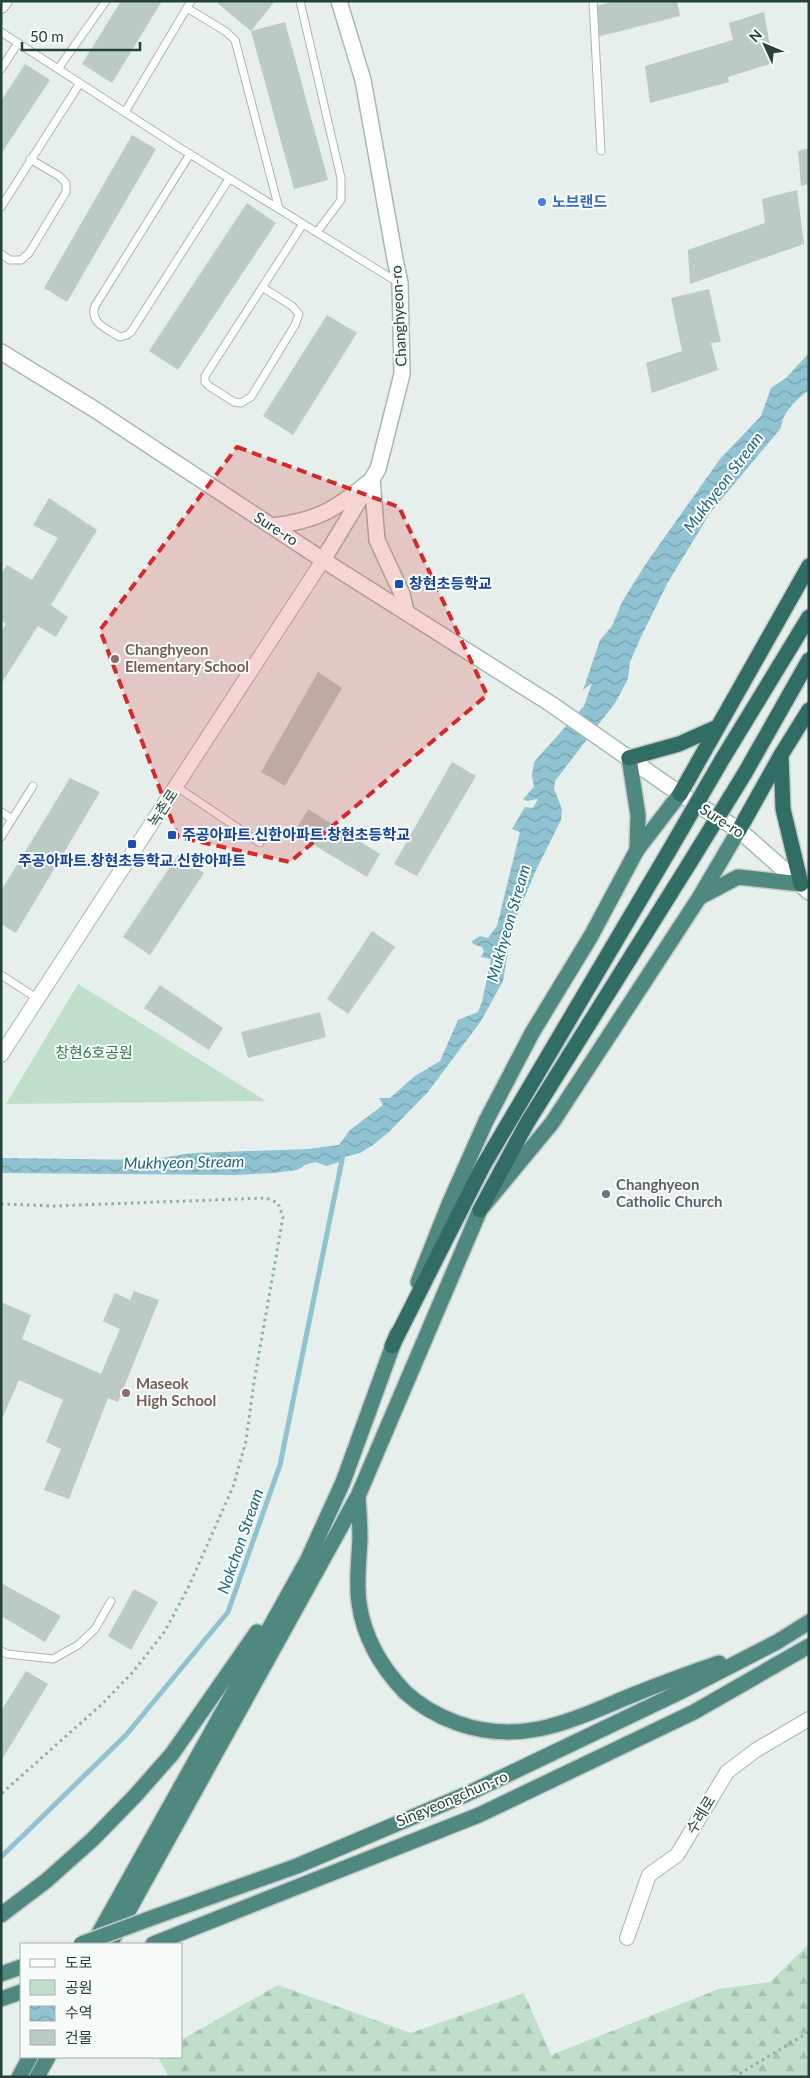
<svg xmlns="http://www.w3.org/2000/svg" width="810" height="2078" font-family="Lato,'Noto Sans KR',sans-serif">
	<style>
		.forest { fill: url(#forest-firs) }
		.green { fill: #c0dfca }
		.water { fill: url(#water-waves) }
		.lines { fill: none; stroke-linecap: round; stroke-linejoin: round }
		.stream { stroke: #90c3d2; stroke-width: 5 }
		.building { fill: #bbcac5 }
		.service-casing { stroke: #a8b7b3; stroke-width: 9 }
		.minor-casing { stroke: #a8b7b3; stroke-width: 16 }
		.tertiary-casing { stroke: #a8b7b3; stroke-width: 18 }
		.secondary-casing { stroke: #a4bab4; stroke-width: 18 }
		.trunk-casing { stroke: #c2cac8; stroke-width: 18 }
		.motorway-casing { stroke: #c2cac8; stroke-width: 18 }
		.path { stroke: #87b2a7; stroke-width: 3; stroke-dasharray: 2.5 4; stroke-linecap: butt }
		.service { stroke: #fff; stroke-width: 7 }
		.minor { stroke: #fff; stroke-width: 14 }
		.tertiary { stroke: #fff; stroke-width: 15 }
		.secondary { stroke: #fff; stroke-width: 15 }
		.trunk { stroke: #4e887f; stroke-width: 15 }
		.motorway { stroke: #316d65; stroke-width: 15 }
		.trunk-bridge-casing { stroke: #c2cac8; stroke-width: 18; stroke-linecap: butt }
		.motorway-bridge-casing { stroke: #c2cac8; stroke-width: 18; stroke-linecap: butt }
		.trunk-bridge { stroke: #4e887f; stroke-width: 15 }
		.motorway-bridge { stroke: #316d65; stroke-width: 15 }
		.marked { fill: #d62828; fill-opacity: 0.2; stroke: #d62828; stroke-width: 4; stroke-dasharray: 10 6; stroke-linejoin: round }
		.shop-dot { fill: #3f7fe0; stroke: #f7fbf9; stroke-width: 2 }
		.transit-dot { fill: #1a4fb4; stroke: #f7fbf9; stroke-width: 2 }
		.education-dot { fill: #8d6e63; stroke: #f7fbf9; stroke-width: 2 }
		.worship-dot { fill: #6b7280; stroke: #f7fbf9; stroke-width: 2 }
		.labels { text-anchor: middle; stroke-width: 4; stroke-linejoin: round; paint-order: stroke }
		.shop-label { font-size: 15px; font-weight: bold; fill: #366cbe; stroke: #f7fbf9; text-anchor: start }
		.street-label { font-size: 15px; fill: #25413b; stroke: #f7fbf9 }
		.transit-label { font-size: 15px; font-weight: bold; fill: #164399; stroke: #f7fbf9; text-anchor: start }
		.education-label { font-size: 15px; font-weight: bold; fill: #785e54; stroke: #f7fbf9; text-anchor: start }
		.park-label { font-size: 15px; fill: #2f7850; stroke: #f7fbf9 }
		.worship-label { font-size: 15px; font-weight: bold; fill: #5b616d; stroke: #f7fbf9; text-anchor: start }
		.water-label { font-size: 16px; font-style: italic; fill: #1f677d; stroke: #f7fbf9 }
	</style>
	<defs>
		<pattern id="forest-firs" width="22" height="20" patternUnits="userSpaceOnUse" patternTransform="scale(1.25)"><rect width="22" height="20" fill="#c0dfca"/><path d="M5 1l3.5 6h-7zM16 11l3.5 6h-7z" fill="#a5c1ae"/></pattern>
		<pattern id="water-waves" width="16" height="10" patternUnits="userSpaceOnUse" patternTransform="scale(1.25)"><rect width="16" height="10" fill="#90c3d2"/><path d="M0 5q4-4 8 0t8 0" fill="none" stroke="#75a0ac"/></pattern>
	</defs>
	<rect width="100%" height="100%" fill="#e6efeb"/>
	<polygon class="forest" points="809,1944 809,2077 169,2077 158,2057 181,2057 181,2040 278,1985 411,2033 524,1993 551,2055 719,1989 770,1982"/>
	<polygon class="green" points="78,984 266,1101 6,1104"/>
	<path class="water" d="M809 353V390C796 400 783 411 781 428L710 513 667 584 640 639 630 662 628 679 615 703 555 781 554 789 562 809 561 820 536 870 518 913 511 934 503 981 481 1021 428 1092 389 1132 373 1145 360 1153 345 1157 339 1162 327 1166 315 1162 305 1165 297 1170 274 1173 235 1175 1 1173V1158L148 1160 193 1153 308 1149 339 1145 350 1130 383 1105 379 1098H390L415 1076 440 1061 458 1020 478 1012 482 1002 491 959 481 957 484 952 482 947 473 944 472 941 480 936 488 938 497 926 520 832 512 829 525 807 533 808 538 799 527 801 523 799 534 787 532 776 534 762 584 706 592 683 583 690 600 640 612 626 622 602 645 565 720 459 761 416 771 388 786 378Z"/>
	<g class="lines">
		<polyline class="stream" points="1,1857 126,1735 228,1612 280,1465 343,1155"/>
	</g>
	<g class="building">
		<polygon points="121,1 162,1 112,83 82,64"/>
		<polygon points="215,1 275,1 251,31 285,22 328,180 294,189 251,31"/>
		<polygon points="615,1 677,1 680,16 597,37 596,6"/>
		<polygon points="764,12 773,63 728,77 729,82 650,103 645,66 733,40 729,23"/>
		<polygon points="25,64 50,80 1,154 1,101"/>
		<polygon points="132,135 156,149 67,302 44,288"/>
		<polygon points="809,148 809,184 801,186 798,151"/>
		<polygon points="797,190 804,244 690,284 688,250 765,223 762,199"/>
		<polygon points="247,203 276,223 178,370 149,351"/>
		<polygon points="709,289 721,342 711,343 718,370 652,393 646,363 682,351 671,298"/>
		<polygon points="327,315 357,333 293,435 263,416"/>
		<polygon points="49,498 97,530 51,605 68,617 56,637 38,626 1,684 1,632 6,624 1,620 1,574 7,565 32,580 58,538 33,525"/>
		<polygon points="318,672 342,688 285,786 261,772"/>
		<polygon points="452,762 476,776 417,876 394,864"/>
		<polygon points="70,778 100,792 16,933 1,924 1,891"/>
		<polygon points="308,809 380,854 367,877 294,833"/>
		<polygon points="178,855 204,873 150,955 123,937"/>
		<polygon points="372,931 395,947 348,1014 327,999"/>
		<polygon points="160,985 223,1028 209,1050 144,1008"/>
		<polygon points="320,1012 326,1037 248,1058 241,1032"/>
		<polygon points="134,1291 159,1300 118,1402 108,1398 69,1499 44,1490 61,1449 46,1442 63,1400 19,1380 1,1421 1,1302 31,1315 22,1339 101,1374 120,1329 103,1321 115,1293 130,1300"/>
		<polygon points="1,1583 61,1616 45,1642 1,1616"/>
		<polygon points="134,1589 158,1602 131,1650 108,1636"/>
		<polygon points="26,1671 48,1684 1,1761 1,1711"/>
	</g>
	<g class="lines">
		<g class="service-casing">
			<g id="service">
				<polyline points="300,1 341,178 341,200 317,232"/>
				<polyline points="593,1 601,151"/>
				<polyline points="187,8 225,31 235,40 279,209"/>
				<polyline points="1,32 180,148 399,283"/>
				<polyline points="1,69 18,43"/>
				<polyline points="58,69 106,1"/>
				<polyline points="125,112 191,1"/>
				<path d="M190 154 95 306C89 323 107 329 120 337L127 335 131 332 229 179"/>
				<polyline points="1,207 80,83"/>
				<polyline points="1,254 10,260 21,260 29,253 66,192 66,183 59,176 30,159"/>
				<polyline points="262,287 292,306 299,314 295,325 251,397 241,403 234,402 209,386 205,382 205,376 303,224"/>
				<polyline points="177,787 260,843"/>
				<polyline points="1,812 12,819"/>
				<polyline points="1,837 33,786"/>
				<polyline points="1,975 38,999"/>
				<polyline points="1,1651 7,1654 53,1659 78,1645 95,1629 111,1601"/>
			</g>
		</g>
		<g class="minor-casing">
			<g id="minor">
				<polyline points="1,6 5,1"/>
				<polyline points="1,1055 323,560"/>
				<polyline points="627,1938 649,1875 677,1855 727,1772 756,1750 809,1719"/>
			</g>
		</g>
		<g class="tertiary-casing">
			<g id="tertiary">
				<polyline points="1,352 94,409 323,560"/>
				<path d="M272 526C316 521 335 510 369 482"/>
			</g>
		</g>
		<g class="secondary-casing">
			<g id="secondary">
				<polyline points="339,1 363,80 395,259 400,283 402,374 378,469 323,560 551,704 680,794 739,830 809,892"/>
				<polyline points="372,479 377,540 402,594 406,612"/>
			</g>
		</g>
		<g class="trunk-casing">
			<g id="trunk">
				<polyline points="629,758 638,815 637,850"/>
				<polyline points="700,897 738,877 801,884"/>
				<polyline points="418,1282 449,1204 486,1121 532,1033 591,936 637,850 680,794"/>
				<path d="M358 1498C359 1511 360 1525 360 1539 359 1561 356 1581 359 1603 364 1638 381 1667 405 1692 420 1706 438 1716 457 1723 522 1746 570 1721 630 1696 660 1684 689 1673 719 1663"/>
				<polyline points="1,1915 46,1881 93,1839 134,1797 172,1754 257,1632"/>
				<polyline points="157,1916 297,1866 467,1794 678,1693 777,1642 809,1622"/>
				<polyline points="93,1944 307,1561 343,1482 397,1334"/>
				<polyline points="110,1944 358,1496 480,1210 552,1123 699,898 739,830"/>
				<polyline points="153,1944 479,1815 694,1712 809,1646"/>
				<polyline points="1,1974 21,1967"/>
				<polyline points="1,1999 21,1992"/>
				<polyline points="19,2077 30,2057"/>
				<polyline points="37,2077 48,2057"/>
			</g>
		</g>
		<g class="motorway-casing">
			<g id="motorway">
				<polyline points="781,755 783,809 801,884"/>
				<polyline points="629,758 679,744 715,728"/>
				<polyline points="723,758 809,617"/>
				<polyline points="745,773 809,660"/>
				<polyline points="680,794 809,566"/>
				<polyline points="739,830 781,755 809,710"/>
				<polyline points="480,1210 527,1123 689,864"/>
				<polyline points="392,1346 483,1166 669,851"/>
			</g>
		</g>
		<g class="path">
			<polyline points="1,1204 54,1206 266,1198 278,1203 283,1217 254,1382 246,1441 233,1487 189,1586 165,1631 133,1672 101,1705 1,1794"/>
			<polyline points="734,2077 809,2032"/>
		</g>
		<use href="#service" class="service"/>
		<use href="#minor" class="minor"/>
		<use href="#tertiary" class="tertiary"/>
		<use href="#secondary" class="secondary"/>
		<use href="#trunk" class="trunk"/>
		<use href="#motorway" class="motorway"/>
		<g class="trunk-bridge-casing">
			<polyline id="trunk-bridge" points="81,1944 157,1916"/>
		</g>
		<g class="motorway-bridge-casing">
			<g id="motorway-bridge">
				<polyline points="669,851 723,758"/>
				<polyline points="689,864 745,773"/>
			</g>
		</g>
		<use href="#trunk-bridge" class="trunk-bridge"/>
		<use href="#motorway-bridge" class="motorway-bridge"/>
	</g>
	<path class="marked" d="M237 447 399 507 487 695 290 862 178 837 100 630Z"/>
	<circle class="shop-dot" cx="542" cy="202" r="5"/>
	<g class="transit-dot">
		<rect x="394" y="579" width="10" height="10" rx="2.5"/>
		<rect x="167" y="830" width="10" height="10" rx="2.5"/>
		<rect x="127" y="839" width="10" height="10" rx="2.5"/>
	</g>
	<g class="education-dot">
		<circle cx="115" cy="659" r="5"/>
		<circle cx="126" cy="1393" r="5"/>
	</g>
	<circle class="worship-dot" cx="606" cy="1194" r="5"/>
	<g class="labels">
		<g class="shop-label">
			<text x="552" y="207">노브랜드</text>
		</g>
		<g class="street-label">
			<text transform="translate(399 316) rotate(-93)" y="5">Changhyeon-ro</text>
			<text transform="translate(276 529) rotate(33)" y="5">Sure-ro</text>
			<text transform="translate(163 808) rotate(-57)" y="5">녹촌로</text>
			<text transform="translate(722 821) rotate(33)" y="5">Sure-ro</text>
			<text transform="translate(452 1799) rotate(-23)" y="5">Singyeongchun-ro</text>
			<text transform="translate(701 1815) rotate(-59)" y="5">수레로</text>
		</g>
		<g class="transit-label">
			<text x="409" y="589">창현초등학교</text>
			<text x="182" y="840">주공아파트.신한아파트.창현초등학교</text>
			<text x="132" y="866" text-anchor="middle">주공아파트.창현초등학교.신한아파트</text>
		</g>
		<g class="education-label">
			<text x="125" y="655">Changhyeon<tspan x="125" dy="17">Elementary School</tspan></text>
			<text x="136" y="1389">Maseok<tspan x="136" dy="17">High School</tspan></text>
		</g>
		<g class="park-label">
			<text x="94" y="1058">창현6호공원</text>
		</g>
		<g class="worship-label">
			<text x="616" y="1190">Changhyeon<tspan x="616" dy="17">Catholic Church</tspan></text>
		</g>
		<g class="water-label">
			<text transform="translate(723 482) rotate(-53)" y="6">Mukhyeon Stream</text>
			<text transform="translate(508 923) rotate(-74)" y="6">Mukhyeon Stream</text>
			<text transform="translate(184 1162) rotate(-1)" y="6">Mukhyeon Stream</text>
			<text transform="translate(240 1541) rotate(-71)" y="6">Nokchon Stream</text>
		</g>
	</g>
	<rect width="810" height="2078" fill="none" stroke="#25413b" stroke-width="5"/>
	<rect x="20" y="1943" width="162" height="115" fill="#f7fbf9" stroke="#a3b1ad"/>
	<rect x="30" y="1959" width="25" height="8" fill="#ffffff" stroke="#a3b1ad"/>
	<text x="65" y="1968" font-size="15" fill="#25413b">도로</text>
	<rect x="30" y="1980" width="25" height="15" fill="#c0dfca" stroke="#a3b1ad"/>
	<text x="65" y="1993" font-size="15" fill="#25413b">공원</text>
	<rect x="30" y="2006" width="25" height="15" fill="url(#water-waves)" stroke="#a3b1ad"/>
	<text x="65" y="2018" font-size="15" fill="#25413b">수역</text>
	<rect x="30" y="2030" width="25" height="15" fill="#bbcac5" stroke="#a3b1ad"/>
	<text x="65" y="2043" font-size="15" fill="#25413b">건물</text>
	<g transform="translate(765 45) rotate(314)" stroke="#f7fbf9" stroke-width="4" paint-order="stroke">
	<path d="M0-4L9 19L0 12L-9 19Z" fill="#25413b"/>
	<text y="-8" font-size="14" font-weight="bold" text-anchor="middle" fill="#25413b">N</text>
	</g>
	<path d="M22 42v8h118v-8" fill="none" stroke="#25413b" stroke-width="2.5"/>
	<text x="30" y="42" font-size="15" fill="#25413b" stroke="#f7fbf9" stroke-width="4" paint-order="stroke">50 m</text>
</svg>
